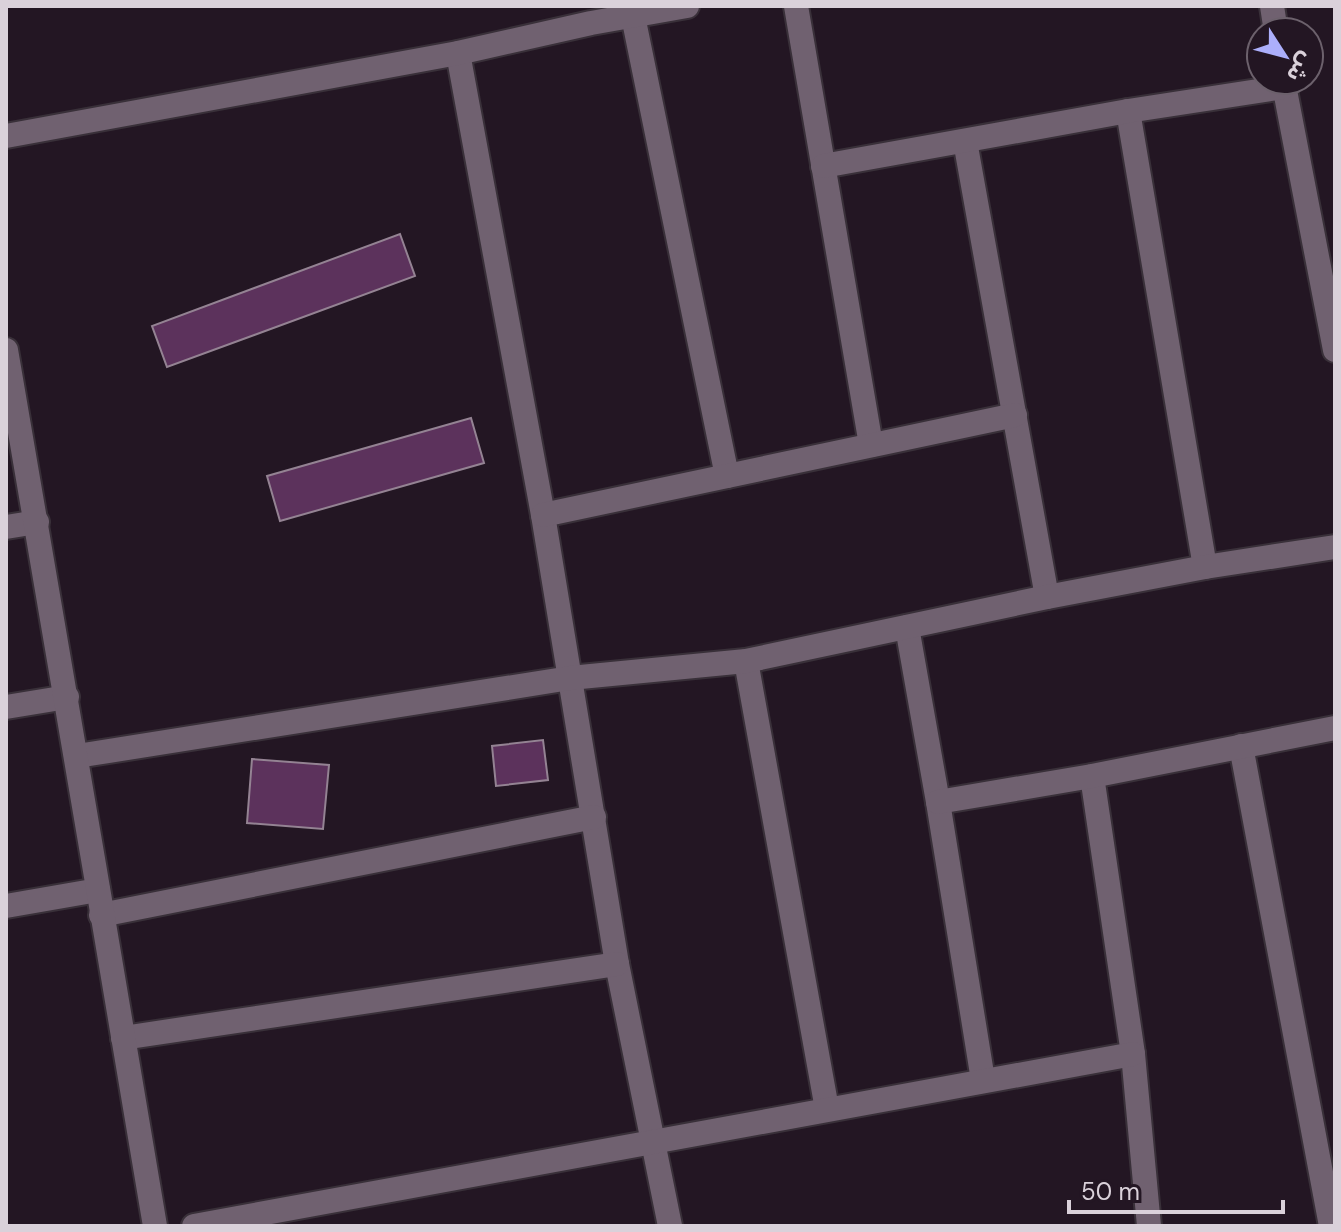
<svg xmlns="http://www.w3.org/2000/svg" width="1341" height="1232" font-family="'DM Sans','Noto Sans Arabic',sans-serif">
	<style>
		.building { fill: #5c325c; stroke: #948393; stroke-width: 2 }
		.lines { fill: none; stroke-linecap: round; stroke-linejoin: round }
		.minor-casing { stroke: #393039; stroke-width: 28 }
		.tertiary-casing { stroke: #393039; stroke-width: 28 }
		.minor { stroke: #706170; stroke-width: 24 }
		.tertiary { stroke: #706170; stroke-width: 24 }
	</style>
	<rect width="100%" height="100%" fill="#231623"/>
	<g class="building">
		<polygon points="400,234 415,276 167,367 152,326"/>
		<polygon points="471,418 484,463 280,521 267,476"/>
		<polygon points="543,740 548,780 496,786 492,746"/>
		<polygon points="252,759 329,765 323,829 247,823"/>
	</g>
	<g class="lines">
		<g class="minor-casing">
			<g id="minor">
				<polyline points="796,6 871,445"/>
				<polyline points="1272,6 1276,32"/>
				<polyline points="633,16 727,476"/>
				<polyline points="458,53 543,515 617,964 670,1226"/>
				<polyline points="1283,80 1335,350"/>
				<polyline points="1128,111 1205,567"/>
				<polyline points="965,141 1047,597"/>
				<polyline points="823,166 1128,111 1284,87"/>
				<polyline points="543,515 1015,415"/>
				<polyline points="6,527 37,522"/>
				<polyline points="907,627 938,802 983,1080"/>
				<polyline points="746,661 827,1109"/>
				<polyline points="6,707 67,697"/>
				<polyline points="1241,746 1331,1226"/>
				<polyline points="77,756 570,678 746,661 1047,597 1205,567 1335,547"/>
				<polyline points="1092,776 1133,1054 1149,1226"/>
				<polyline points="938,802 1092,776 1335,728"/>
				<polyline points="6,906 98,890"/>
				<polyline points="101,915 594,817"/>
				<polyline points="123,1038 617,964"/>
				<polyline points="194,1226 1133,1054"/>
			</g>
		</g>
		<g class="tertiary-casing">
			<g id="tertiary">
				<polyline points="6,136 458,53 591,23 687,6"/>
				<path d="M6 350C58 642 105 934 155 1226"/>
			</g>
		</g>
		<use href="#minor" class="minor"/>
		<use href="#tertiary" class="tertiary"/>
	</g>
	<rect width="1341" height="1232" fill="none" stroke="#dad1da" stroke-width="16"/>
	<g transform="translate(1285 56) rotate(126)"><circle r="38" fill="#231623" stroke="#6c616c" stroke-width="2"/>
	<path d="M0-6L14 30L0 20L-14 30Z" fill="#acaffb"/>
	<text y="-12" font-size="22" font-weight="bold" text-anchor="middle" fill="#dad1da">ش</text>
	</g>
	<path d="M1069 1200v12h214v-12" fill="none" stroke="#dad1da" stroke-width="4"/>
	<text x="1081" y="1200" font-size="24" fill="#dad1da" stroke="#231623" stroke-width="6" paint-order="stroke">50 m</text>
</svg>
